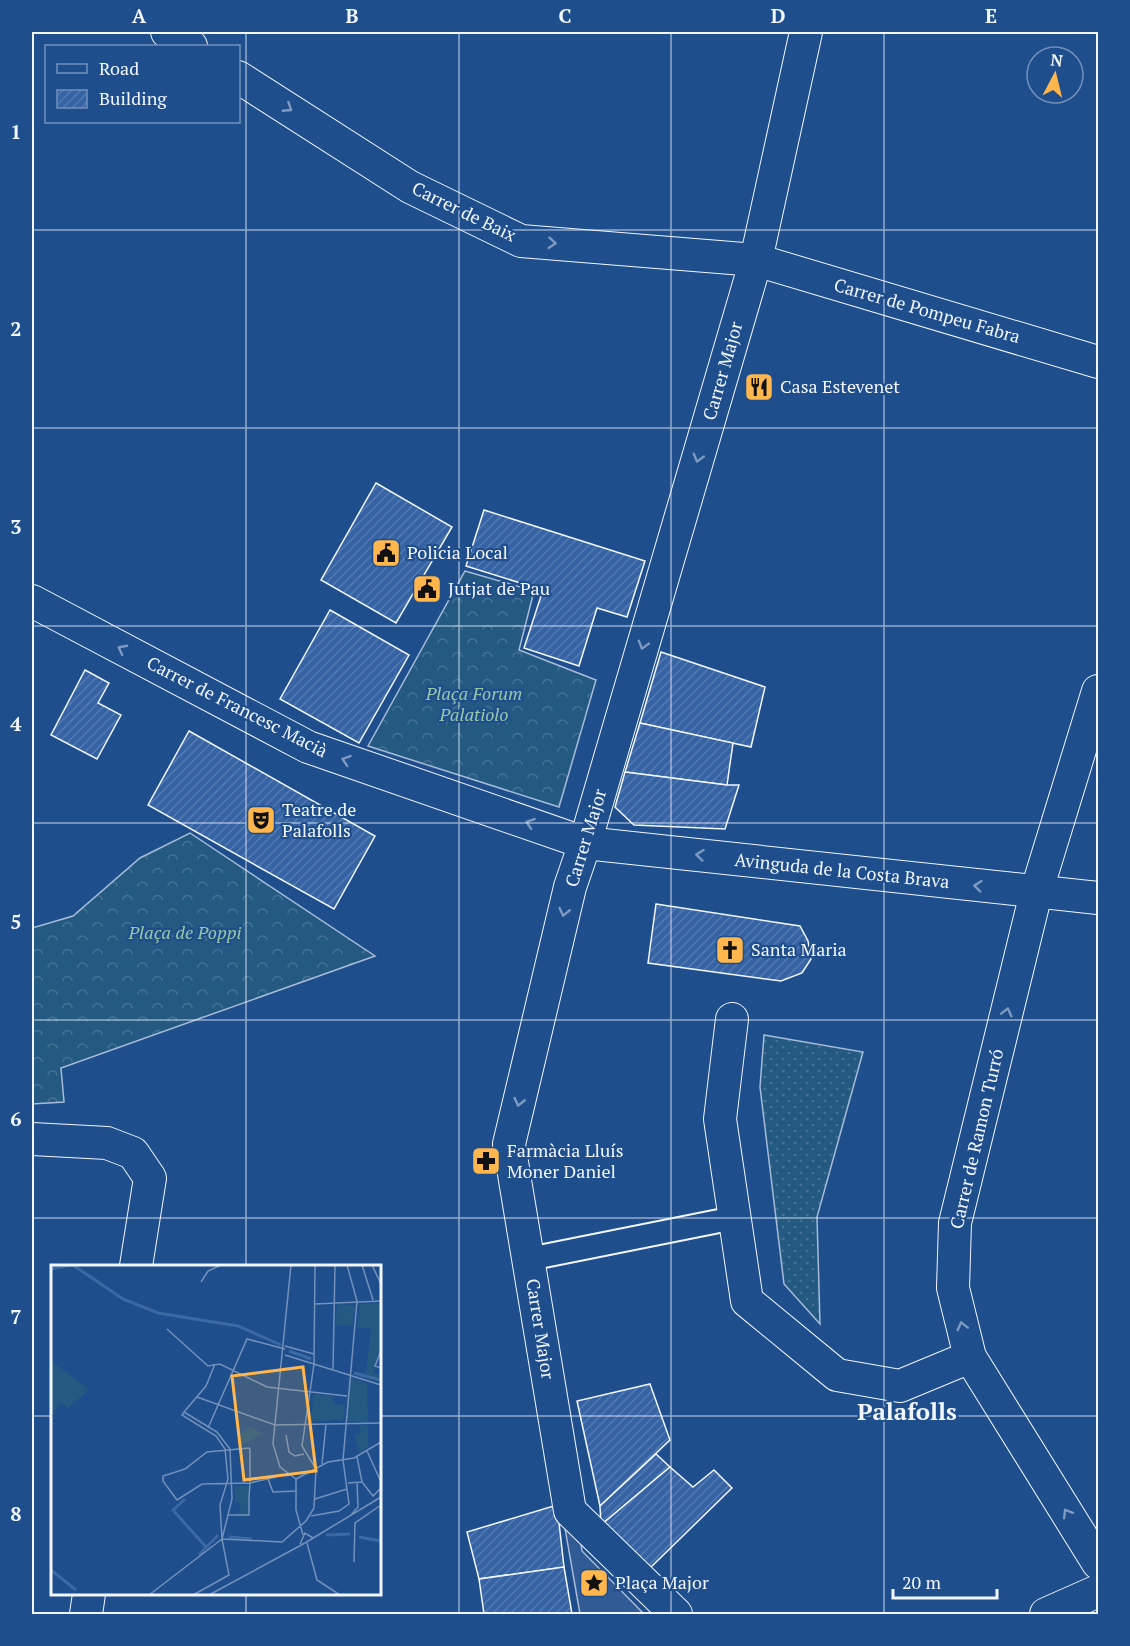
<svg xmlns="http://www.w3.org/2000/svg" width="1130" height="1646" font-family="'PT Serif',serif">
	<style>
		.grass { fill: url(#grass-dots); stroke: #a8bbd7; stroke-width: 1.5 }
		.forest { fill: url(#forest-crowns); stroke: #a8bbd7; stroke-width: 1.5 }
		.parking { fill: #305b95; stroke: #a8bbd7; stroke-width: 1.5 }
		.building { fill: url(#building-hatch); stroke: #f2f6ff; stroke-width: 1.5 }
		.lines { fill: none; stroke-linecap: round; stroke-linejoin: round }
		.pedestrian-casing { stroke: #f2f6ff; stroke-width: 26 }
		.minor-casing { stroke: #f2f6ff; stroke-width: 34 }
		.pedestrian { stroke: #1f4e8c; stroke-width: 22 }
		.minor { stroke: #1f4e8c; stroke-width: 32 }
		.oneway { stroke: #7e9ac0 }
		.grid { fill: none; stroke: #f2f6ff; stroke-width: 1.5; stroke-opacity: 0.55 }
		.labels { text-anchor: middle; stroke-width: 4.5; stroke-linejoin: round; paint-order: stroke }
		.street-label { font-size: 18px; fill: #f2f6ff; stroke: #1f4e8c }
		.poi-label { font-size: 18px; fill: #f2f6ff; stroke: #1f4e8c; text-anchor: start }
		.park-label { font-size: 18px; font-style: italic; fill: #97c8a6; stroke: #1f4e8c }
		.district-label { font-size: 24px; font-weight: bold; fill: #f2f6ff; stroke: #1f4e8c }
		.inset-river { fill: none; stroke: #3b69a3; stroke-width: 3 }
		.inset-road { fill: none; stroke: #7391ba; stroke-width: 1.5 }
		.view { fill: #ffb74d; fill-opacity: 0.15; stroke: #ffb74d; stroke-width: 3 }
		.inset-edge { fill: none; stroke: #f2f6ff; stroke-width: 3 }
		.neatline { fill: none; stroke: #f2f6ff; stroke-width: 2 }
		.grid-label { font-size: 20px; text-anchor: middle; font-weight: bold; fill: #f2f6ff }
	</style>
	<defs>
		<pattern id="grass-dots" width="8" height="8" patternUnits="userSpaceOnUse" patternTransform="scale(1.5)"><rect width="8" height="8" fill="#245a82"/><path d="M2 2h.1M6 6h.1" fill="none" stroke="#447295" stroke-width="1.8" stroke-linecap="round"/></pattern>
		<pattern id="forest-crowns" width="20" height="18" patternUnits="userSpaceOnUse" patternTransform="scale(1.5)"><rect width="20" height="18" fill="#245a82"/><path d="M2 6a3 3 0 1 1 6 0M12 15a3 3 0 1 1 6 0" fill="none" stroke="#447295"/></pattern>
		<pattern id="building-hatch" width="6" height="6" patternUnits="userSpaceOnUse" patternTransform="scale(1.5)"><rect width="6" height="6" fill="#3563a3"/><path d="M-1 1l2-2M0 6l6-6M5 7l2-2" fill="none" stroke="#537ab1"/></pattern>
	</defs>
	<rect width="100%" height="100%" fill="#1f4e8c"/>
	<polygon class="grass" points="764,1035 863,1052 817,1217 820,1324 784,1284 760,1087"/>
	<g class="forest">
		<polygon points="465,571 534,591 519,650 596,680 559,807 368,746"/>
		<polygon points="190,833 375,956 61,1068 64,1102 32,1104 32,928 73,916 140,858"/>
	</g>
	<polygon class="parking" points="562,1511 579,1527 582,1551 644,1614 580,1614"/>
	<g class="building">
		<polygon points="376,483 452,527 396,623 321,580"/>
		<polygon points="484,510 645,561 627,617 597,608 579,666 524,648 543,590 466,566"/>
		<polygon points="330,610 409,655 359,743 280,699"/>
		<polygon points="661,652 765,687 751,747 640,723"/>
		<polygon points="85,670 109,683 98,703 121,715 97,759 51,735"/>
		<polygon points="640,723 733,743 727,785 625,772"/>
		<polygon points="189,731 375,836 334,909 148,805"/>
		<polygon points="625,772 727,785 739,785 725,829 634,825 615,807"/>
		<polygon points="656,904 800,926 808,941 811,959 802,973 781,981 648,963"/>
		<polygon points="650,1384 670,1440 600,1506 577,1401"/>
		<polygon points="656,1454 670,1467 601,1525 600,1506"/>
		<polygon points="670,1467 693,1487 714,1470 732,1488 649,1569 601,1525"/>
		<polygon points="557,1505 564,1567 479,1579 467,1532"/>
		<polygon points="564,1567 572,1614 484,1614 479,1579"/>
	</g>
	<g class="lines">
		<g class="pedestrian-casing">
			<polyline id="pedestrian" points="529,1259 734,1218"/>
		</g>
		<g class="minor-casing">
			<g id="minor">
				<polyline points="167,32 191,46"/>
				<polyline points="238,77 410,187 521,241 756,260 1098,362"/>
				<polyline points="32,601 308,747 585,843 1098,898"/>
				<polyline points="1098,691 1036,893 955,1223 953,1288 970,1357 1098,1563"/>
				<polyline points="732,1019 720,1119 747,1301 837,1375 900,1386 970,1357"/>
				<polyline points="32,1139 107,1143 133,1153 150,1178 136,1266"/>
				<polyline points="86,1614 89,1594"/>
				<polyline points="676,1614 570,1511 509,1144 570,887 585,843 756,260 806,32"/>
				<polyline points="1046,1614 1098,1591"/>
			</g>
		</g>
		<use href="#pedestrian" class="pedestrian"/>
		<use href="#minor" class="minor"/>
	</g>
	<defs><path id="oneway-chevron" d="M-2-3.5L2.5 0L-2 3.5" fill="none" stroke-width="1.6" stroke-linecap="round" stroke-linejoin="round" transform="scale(1.5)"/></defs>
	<g class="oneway">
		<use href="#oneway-chevron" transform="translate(288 108) rotate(33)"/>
		<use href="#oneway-chevron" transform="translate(552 243) rotate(5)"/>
		<use href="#oneway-chevron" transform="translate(698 458) rotate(106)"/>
		<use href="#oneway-chevron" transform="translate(643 645) rotate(106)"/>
		<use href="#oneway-chevron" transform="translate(122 649) rotate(-152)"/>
		<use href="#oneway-chevron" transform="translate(346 760) rotate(-161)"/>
		<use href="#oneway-chevron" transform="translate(530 823) rotate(-161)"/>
		<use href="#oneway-chevron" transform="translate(700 855) rotate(-174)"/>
		<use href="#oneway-chevron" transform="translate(978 886) rotate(-174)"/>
		<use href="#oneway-chevron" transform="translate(564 912) rotate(103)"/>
		<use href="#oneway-chevron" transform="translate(1007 1012) rotate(-76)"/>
		<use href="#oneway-chevron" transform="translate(519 1102) rotate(103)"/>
		<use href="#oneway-chevron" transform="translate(962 1326) rotate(-104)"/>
		<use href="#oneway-chevron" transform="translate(1067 1513) rotate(-122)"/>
	</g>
	<path class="grid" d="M246 32V1266M459 32V1614M671 32V1614M884 32V1614M32 230H1098M32 428H1098M32 626H1098M32 823H1098M32 1020H1098M32 1218H1098M32 1416H52M380 1416H1098M246 1594V1614"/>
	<defs>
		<g id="restaurant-square" transform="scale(1.5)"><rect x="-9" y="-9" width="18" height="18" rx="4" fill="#ffb74d" stroke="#1f4e8c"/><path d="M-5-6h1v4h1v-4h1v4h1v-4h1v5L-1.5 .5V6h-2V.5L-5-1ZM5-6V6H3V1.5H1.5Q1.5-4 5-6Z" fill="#111"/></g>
		<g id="civic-square" transform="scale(1.5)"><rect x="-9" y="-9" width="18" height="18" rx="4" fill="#ffb74d" stroke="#1f4e8c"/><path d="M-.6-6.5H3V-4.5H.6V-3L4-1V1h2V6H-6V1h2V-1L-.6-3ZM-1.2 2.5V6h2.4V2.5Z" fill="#111"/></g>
		<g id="theatre-square" transform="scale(1.5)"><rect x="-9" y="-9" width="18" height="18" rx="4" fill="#ffb74d" stroke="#1f4e8c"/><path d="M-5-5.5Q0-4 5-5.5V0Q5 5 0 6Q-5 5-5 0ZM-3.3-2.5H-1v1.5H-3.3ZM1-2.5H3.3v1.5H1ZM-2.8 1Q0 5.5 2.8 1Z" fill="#111"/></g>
		<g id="church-square" transform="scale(1.5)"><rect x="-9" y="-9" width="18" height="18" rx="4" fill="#ffb74d" stroke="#1f4e8c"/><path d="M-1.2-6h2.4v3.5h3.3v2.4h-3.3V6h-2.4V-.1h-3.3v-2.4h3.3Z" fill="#111"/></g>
		<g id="pharmacy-square" transform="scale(1.5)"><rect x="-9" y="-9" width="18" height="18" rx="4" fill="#ffb74d" stroke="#1f4e8c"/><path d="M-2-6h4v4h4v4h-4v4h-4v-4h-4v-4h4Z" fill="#111"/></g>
		<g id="sight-square" transform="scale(1.5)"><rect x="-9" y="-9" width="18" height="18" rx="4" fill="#ffb74d" stroke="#1f4e8c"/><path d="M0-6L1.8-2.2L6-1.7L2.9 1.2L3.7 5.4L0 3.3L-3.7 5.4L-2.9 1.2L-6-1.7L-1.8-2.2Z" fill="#111"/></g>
	</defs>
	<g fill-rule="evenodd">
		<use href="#restaurant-square" x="759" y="387"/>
		<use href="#civic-square" x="386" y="553"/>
		<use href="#civic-square" x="427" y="589"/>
		<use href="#theatre-square" x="261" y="820"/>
		<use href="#church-square" x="730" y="950"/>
		<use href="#pharmacy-square" x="486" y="1161"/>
		<use href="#sight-square" x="594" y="1583"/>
	</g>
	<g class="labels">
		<g class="street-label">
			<text transform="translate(464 212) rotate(26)" y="6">Carrer de Baix</text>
			<text transform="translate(927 311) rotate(16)" y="6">Carrer de Pompeu Fabra</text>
			<text transform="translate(723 371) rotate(-74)" y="6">Carrer Major</text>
			<text transform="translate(237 707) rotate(27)" y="6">Carrer de Francesc Macià</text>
			<text transform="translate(586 838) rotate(-73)" y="6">Carrer Major</text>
			<text transform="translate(842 871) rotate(6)" y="6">Avinguda de la Costa Brava</text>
			<text transform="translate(977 1139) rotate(-77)" y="6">Carrer de Ramon Turró</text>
			<text transform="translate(540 1329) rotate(81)" y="6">Carrer Major</text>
		</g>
		<g class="poi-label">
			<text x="780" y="393">Casa Estevenet</text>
			<text x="407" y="559">Policia Local</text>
			<text x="448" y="595">Jutjat de Pau</text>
			<text x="282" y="816">Teatre de<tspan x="282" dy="21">Palafolls</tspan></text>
			<text x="751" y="956">Santa Maria</text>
			<text x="507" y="1157">Farmàcia Lluís<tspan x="507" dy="21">Moner Daniel</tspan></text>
			<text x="615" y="1589">Plaça Major</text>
		</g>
		<g class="park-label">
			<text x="474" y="700">Plaça Forum<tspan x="474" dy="21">Palatiolo</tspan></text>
			<text x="185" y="939">Plaça de Poppi</text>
		</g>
		<g class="district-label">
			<text x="907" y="1420">Palafolls</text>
		</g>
	</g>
	<g transform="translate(51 1265)">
		<rect width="330" height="330" fill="#1f4e8c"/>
		<path d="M184 221H199L196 252 187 250 190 238 184 237Z" fill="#245a82"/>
		<path d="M330 38V84L322 108 330 110V117L309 112 315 107 320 64 306 62 309 39ZM0 96 38 124 18 143 10 138 0 153ZM299 113 316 118 317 157 295 156ZM263 129 280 131 284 140 294 139 292 155 259 156ZM309 160H317V182L309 188 303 170 309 169ZM199 162 212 168 190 181 186 171Z" fill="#245a82"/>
		<path d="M287 39 304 41 301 61 284 60Z" fill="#245a82"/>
		<path class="inset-river" d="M22 0 72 34 107 48 187 61 230 80M0 4 20 0M238 86 260 94M303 108 330 115M134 234 122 245 155 282M275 270 299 269M178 272 201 274M308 272 330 276M148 290 167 270M0 305 25 325"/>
		<path class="inset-road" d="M240 0 222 179 229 202 245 214M311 0 322 35M321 0 330 19M150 17 157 6 170 0M263 39 330 36M116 64 157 101 169 99 216 122 296 131M234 81 263 89M330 86 324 101 330 103M234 90 330 120M282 104 284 0M146 132 224 160 330 158M133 147 166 167 179 184 181 234 171 274 169 240 177 214 174 184 165 171 131 150ZM133 147 155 121 164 99M157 163 196 74 234 84M235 170 238 187 244 191 253 189M316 186 330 217M306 192 311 217M271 199 275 159M217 214 222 227 246 226M245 214 277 197 303 193 330 177M245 214V245L252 270M297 218 311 217 322 231 330 223M264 234 296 224M177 250H198V233L199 218V184L198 183 156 187 134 204 112 211V216L126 235 151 219 199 218 225 212M300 250 307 242 306 217M260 251 288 246 298 239 292 195 306 36 296 0M171 274 231 277 255 256 263 243 265 204 251 181 263 99 264 0M254 278 330 232M256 278 266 315 289 330M249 279 254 268 262 273M303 297 304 258 330 240M98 330 171 274M142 330 178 310 171 274M158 330 254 278"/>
		<path class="view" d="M252 102 265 206 193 215 181 111Z"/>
		<rect width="330" height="330" class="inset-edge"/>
	</g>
	<rect width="1130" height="1646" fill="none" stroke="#1f4e8c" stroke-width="66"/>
	<rect x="45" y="45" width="195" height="78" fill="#1f4e8c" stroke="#7391ba" stroke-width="1.5"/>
	<rect x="57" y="64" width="30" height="9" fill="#1f4e8c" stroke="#7391ba" stroke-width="1.5"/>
	<text x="99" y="75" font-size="18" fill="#f2f6ff">Road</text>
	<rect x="57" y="90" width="30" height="18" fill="url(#building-hatch)" stroke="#7391ba" stroke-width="1.5"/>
	<text x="99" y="105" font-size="18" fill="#f2f6ff">Building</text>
	<g transform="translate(1055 75) rotate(7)"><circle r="28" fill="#1f4e8c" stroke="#7391ba" stroke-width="1.5"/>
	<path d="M0-4.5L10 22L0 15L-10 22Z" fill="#ffb74d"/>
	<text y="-9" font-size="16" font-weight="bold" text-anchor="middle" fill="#f2f6ff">N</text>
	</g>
	<path d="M893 1589v9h104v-9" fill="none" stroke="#f2f6ff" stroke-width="3"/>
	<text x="902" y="1589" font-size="18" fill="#f2f6ff" stroke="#1f4e8c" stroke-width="4.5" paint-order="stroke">20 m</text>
	<rect x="33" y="33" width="1064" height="1580" class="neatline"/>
	<g class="grid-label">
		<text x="139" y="23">A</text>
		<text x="352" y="23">B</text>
		<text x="565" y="23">C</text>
		<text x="778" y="23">D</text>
		<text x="991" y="23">E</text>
		<text x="16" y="139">1</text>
		<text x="16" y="336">2</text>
		<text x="16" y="534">3</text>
		<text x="16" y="731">4</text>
		<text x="16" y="929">5</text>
		<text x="16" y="1126">6</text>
		<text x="16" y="1324">7</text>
		<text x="16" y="1521">8</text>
	</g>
</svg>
